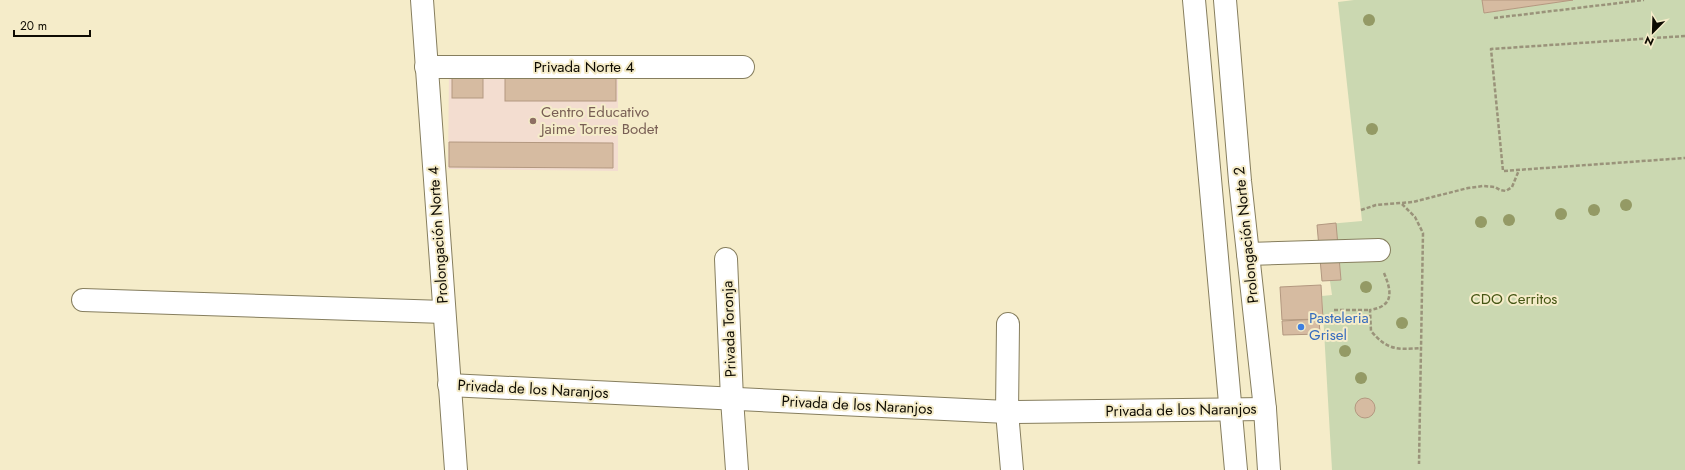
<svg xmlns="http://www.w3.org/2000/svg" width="1685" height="470" font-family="Jost,sans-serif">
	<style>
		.education { fill: #f3ddd0 }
		.green { fill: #cbd8b1 }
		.building { fill: #d6bba1; stroke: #b39880 }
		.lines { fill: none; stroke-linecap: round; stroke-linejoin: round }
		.street-casing { stroke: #867e5e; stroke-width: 24 }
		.secondary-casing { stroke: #867e5e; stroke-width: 24 }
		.path { stroke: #9a937a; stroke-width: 2.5; stroke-dasharray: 4 2; stroke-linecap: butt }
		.street { stroke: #fff; stroke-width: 22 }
		.secondary { stroke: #fff; stroke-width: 22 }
		.tree { fill: #949a65 }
		.education-dot { fill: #8d6e63; stroke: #f5ecc9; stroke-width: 1.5 }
		.shop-dot { fill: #3f7fe0; stroke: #f5ecc9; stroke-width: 1.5 }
		.labels { text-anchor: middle; stroke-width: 4; stroke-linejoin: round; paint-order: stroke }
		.street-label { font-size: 15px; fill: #0e0b02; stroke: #f5ecc9 }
		.education-label { font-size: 15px; fill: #785e54; stroke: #f5ecc9; text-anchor: start }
		.park-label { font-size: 15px; fill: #455614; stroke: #f5ecc9 }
		.shop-label { font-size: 15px; fill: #366cbe; stroke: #f5ecc9; text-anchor: start }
	</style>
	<rect width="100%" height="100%" fill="#f5ecc9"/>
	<polygon class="education" points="449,70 618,72 618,171 448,169"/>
	<polygon class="green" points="1354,0 1482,0 1484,13 1573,0 1685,0 1685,470 1332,470 1322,296 1332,295 1330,281 1322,281 1317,225 1362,221 1338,2"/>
	<g class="building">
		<polygon points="1482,0 1573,0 1484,13"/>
		<rect x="452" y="75" width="31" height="23"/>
		<rect x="505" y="76" width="111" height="25"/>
		<polygon points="449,142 613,143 613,168 449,167"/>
		<polygon points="1336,223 1341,280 1322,281 1317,225"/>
		<polygon points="1321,285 1323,319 1282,320 1280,287"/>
		<polygon points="1319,319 1320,334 1283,335 1282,321"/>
		<circle cx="1365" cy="408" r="10"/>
	</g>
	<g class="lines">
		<g class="street-casing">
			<g id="street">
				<polyline points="422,0 456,470"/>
				<polyline points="426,67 743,67"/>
				<polyline points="1248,254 1379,250"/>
				<polyline points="726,259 732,399 737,470"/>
				<polyline points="83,300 444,312"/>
				<polyline points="1008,324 1007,412 1012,470"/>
				<polyline points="449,385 1007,412 1265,409"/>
			</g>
		</g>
		<g class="secondary-casing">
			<g id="secondary">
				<polyline points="1194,0 1236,470"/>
				<polyline points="1225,0 1240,181 1265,409 1269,470"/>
			</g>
		</g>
		<g class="path">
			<polyline points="1494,18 1644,0"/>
			<polyline points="1685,36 1491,49 1503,171 1685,158"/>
			<polyline points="1402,204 1415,217 1423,233 1419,464"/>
			<polyline points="1361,210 1376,205 1413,202 1468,188 1483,186 1495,187 1500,190 1506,191 1512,187 1519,170"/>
			<path d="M1384 273C1392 292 1394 306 1370 310L1371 331C1387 350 1397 350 1421 348"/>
			<polyline points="1334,310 1370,310"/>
		</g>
		<use href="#street" class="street"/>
		<use href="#secondary" class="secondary"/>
	</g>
	<g class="tree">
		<circle cx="1369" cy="20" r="6"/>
		<circle cx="1372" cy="129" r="6"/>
		<circle cx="1626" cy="205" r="6"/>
		<circle cx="1594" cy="210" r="6"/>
		<circle cx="1561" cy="214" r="6"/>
		<circle cx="1509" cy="220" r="6"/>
		<circle cx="1481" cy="222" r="6"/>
		<circle cx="1366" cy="287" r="6"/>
		<circle cx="1402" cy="323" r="6"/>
		<circle cx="1345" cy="351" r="6"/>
		<circle cx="1361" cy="378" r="6"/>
	</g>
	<circle class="education-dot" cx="533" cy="121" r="4"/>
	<circle class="shop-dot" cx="1301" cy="327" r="4"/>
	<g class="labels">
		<g class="street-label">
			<text x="584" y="72">Privada Norte 4</text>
			<text transform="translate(438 235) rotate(-94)" y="5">Prolongación Norte 4</text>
			<text transform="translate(1246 235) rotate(-96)" y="5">Prolongación Norte 2</text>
			<text transform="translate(729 329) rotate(-92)" y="5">Privada Toronja</text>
			<text transform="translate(533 389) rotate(3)" y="5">Privada de los Naranjos</text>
			<text transform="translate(857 405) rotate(3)" y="5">Privada de los Naranjos</text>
			<text transform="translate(1181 410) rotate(-1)" y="5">Privada de los Naranjos</text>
		</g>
		<g class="education-label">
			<text x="541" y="117">Centro Educativo<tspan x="541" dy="17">Jaime Torres Bodet</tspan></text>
		</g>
		<g class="park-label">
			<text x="1514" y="304">CDO Cerritos</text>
		</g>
		<g class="shop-label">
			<text x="1309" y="323">Pasteleria<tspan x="1309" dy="17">Grisel</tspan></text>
		</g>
	</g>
	<g transform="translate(1653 32) rotate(203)" stroke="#f5ecc9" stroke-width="3" paint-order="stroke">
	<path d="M0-3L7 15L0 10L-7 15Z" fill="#0e0b02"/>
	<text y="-6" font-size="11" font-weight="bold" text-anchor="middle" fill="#0e0b02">N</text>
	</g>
	<path d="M14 30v6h76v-6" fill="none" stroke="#0e0b02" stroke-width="2"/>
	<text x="20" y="30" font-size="12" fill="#0e0b02" stroke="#f5ecc9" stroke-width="3" paint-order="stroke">20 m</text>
</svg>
